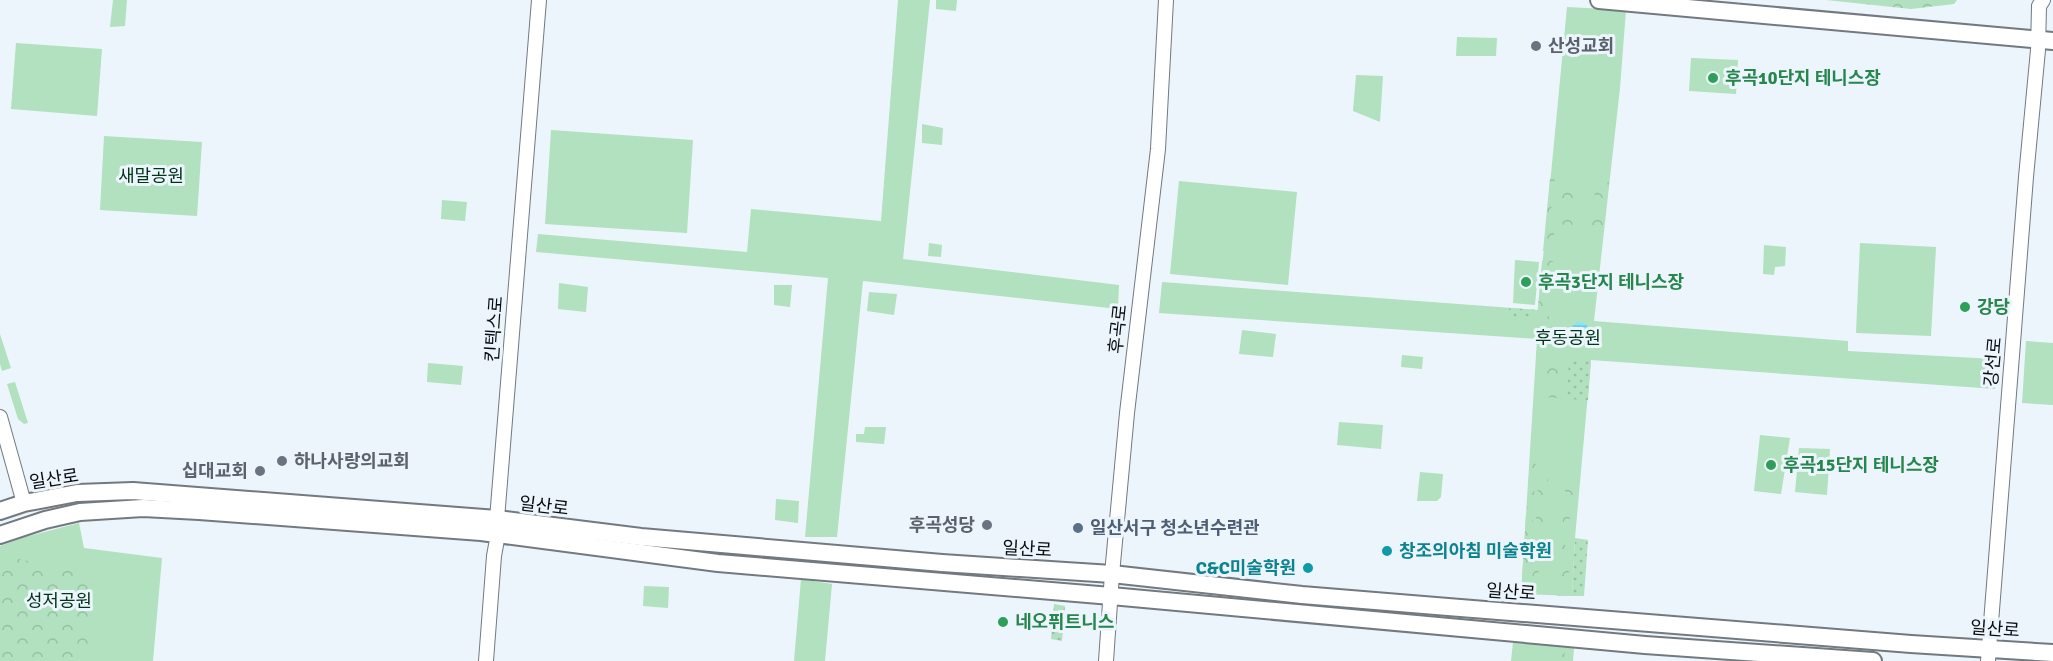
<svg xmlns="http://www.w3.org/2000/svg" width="2053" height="661" font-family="Signika,'Noto Sans KR',sans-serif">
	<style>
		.green { fill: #b1e1be }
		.forest { fill: url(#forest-crowns) }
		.garden { fill: url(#garden-dots) }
		.water { fill: url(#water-rules) }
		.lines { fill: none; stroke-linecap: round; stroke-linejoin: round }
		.secondary-casing { stroke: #72797f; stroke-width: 16 }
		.primary-casing { stroke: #72797f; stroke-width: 20 }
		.secondary { stroke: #fff; stroke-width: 14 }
		.primary { stroke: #fff; stroke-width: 16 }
		.worship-dot { fill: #6b7280; stroke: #ecf5fb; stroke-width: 2 }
		.leisure-dot { fill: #2e9e5b; stroke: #ecf5fb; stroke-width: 2 }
		.service-dot { fill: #5c6f8a; stroke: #ecf5fb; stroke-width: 2 }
		.culture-dot { fill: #0f9aa8; stroke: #ecf5fb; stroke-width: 2 }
		.labels { text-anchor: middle; stroke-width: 6; stroke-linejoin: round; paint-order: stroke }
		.worship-label { font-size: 18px; font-weight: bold; fill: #5b616d; stroke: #ecf5fb; text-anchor: start }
		.leisure-label { font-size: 18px; font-weight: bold; fill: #27864d; stroke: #ecf5fb; text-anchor: start }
		.park-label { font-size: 18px; fill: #003618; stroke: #ecf5fb }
		.street-label { font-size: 18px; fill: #0a0d0f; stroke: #ecf5fb }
		.service-label { font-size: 18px; font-weight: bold; fill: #4e5e75; stroke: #ecf5fb; text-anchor: start }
		.culture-label { font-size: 18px; font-weight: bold; fill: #0d838f; stroke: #ecf5fb; text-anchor: start }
	</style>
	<defs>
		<pattern id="forest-crowns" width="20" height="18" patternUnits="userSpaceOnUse" patternTransform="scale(1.5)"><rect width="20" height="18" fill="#b1e1be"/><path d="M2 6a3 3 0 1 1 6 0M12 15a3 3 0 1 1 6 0" fill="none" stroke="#97c0a2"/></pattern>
		<pattern id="garden-dots" width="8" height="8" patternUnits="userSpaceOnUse" patternTransform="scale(1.5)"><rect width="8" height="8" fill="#b1e1be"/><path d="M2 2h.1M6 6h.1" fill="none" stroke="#97c0a2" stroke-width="1.8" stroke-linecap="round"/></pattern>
		<pattern id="water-rules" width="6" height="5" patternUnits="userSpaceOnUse" patternTransform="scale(1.5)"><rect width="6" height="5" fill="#85e5fc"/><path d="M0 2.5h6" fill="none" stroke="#72c3d7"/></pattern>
	</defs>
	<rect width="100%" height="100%" fill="#ecf5fb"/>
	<g class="green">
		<polygon points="113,0 127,0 125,26 110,27"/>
		<polygon points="898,0 930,0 903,259 1119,285 1118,309 863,281 837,537 805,537 828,278 536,252 538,234 747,252 751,209 881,221"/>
		<polygon points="936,0 957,0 956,11 936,9"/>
		<polygon points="1567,7 1626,10 1620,88 1594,321 1848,341 1848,351 1994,359 1995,389 1591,360 1575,538 1572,596 1521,594 1537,339 1159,313 1162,282 1538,310"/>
		<polygon points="1457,37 1497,38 1496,56 1456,56"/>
		<polygon points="16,43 102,49 97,116 11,109"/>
		<polygon points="1691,58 1738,60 1736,94 1689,91"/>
		<polygon points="1356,75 1383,76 1380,122 1353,111"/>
		<polygon points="922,124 943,128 942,145 922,143"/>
		<polygon points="551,130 693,140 687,233 545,224"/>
		<polygon points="104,136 202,142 197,216 100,210"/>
		<polygon points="1179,181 1297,192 1288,285 1170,274"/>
		<polygon points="442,200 467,202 465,221 441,219"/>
		<polygon points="929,243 942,245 941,257 928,256"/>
		<polygon points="1860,243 1936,247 1931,336 1856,333"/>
		<polygon points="1764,245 1786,247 1785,266 1775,267 1774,275 1763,274"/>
		<polygon points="1515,260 1539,262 1535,305 1513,303"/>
		<polygon points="559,283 588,287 586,312 558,309"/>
		<polygon points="774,285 792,285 790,307 774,305"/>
		<polygon points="869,292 897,294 894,315 867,311"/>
		<polygon points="1242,330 1276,334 1273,357 1239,354"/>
		<polygon points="0,334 11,368 2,371 0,364"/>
		<polygon points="2026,341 2053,343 2053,405 2022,403"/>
		<polygon points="1402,355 1423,357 1422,369 1401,367"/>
		<polygon points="428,363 463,366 461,385 427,382"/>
		<polygon points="15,382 28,423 24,424 18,419 7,384"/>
		<polygon points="1339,422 1383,425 1381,449 1337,445"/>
		<polygon points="865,427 886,427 884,444 856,442 856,434 864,434"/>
		<polygon points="1760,435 1790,438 1781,494 1754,491"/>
		<polygon points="1799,448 1830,449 1827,495 1795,492"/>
		<polygon points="1420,472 1443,474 1441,497 1437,501 1417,501"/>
		<polygon points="776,499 799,501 798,523 775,520"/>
		<polygon points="79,523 84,548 162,558 153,661 0,661 0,546 25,537"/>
		<polygon points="801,579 832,584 825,661 794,661"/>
		<polygon points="644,586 669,587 668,608 643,606"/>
		<polygon points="1513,642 1574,648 1573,661 1511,661"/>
	</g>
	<g class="forest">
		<polygon points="1826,0 1957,0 1954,4 1911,9"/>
		<polygon points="1550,178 1555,179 1551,203 1556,252 1543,251"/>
		<path d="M1563 179 1577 180 1572 228C1570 227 1564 225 1562 224 1554 218 1559 188 1563 179Z"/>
		<polygon points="1596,182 1609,182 1603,232 1591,232"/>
		<polygon points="1542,261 1553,261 1548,286 1549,319 1537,318"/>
		<polygon points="1551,358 1560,358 1557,398 1545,397 1546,373"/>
		<polygon points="1530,457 1537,466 1538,472 1531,510 1527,511"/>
		<path d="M1549 468 1543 552H1540L1537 595H1531C1528 575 1541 559 1542 540 1543 531 1538 525 1536 517 1533 500 1539 480 1549 468Z"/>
		<path d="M1567 468 1574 469C1584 487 1571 513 1566 531H1562Z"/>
		<path d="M1526 515H1531C1543 548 1524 563 1528 595L1521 594Z"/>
		<polygon points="1562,537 1570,557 1567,596 1557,596"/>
		<path d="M17 558C42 566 68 566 91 577L89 661H0V565Z"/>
		<polygon points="1554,646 1565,647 1564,661 1553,661"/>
	</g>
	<g class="garden">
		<polygon points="1509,308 1538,310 1537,318 1509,317"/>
		<polygon points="1569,359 1591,360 1588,400 1567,399"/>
		<polygon points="1575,538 1588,540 1584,596 1572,596"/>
		<polygon points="1054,604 1065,606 1062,641 1051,639"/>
	</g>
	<circle class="water" cx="1580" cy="331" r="9"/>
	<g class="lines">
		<g class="secondary-casing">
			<g id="secondary">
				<polyline points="0,417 24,503"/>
				<polyline points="486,661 494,556 498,534 497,519 539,0"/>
				<polyline points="1106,661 1112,574 1127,413 1158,149 1166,0"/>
				<polyline points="1988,661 2026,177 2038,50 2039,6 2043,0"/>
			</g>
		</g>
		<g class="primary-casing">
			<g id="primary">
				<polyline points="1599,0 2053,41"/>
				<polyline points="0,511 24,503 77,493 133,491 497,519 641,537 942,563 1112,574 1302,595 1448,607 1911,644 2053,653"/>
				<polyline points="0,535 45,520 80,512 143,508 199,511 481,532 718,563 1111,596 1645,645 1873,661"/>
			</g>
		</g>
		<use href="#secondary" class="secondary"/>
		<use href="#primary" class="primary"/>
	</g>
	<g class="worship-dot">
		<circle cx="1536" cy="46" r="6"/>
		<circle cx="282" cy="461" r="6"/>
		<circle cx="260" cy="471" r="6"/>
		<circle cx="987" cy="525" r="6"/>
	</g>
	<g class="leisure-dot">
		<circle cx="1713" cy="78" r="6"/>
		<circle cx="1526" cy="282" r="6"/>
		<circle cx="1965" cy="307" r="6"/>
		<circle cx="1771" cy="465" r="6"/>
		<circle cx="1003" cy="622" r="6"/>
	</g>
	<circle class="service-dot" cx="1078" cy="528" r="6"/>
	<g class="culture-dot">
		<circle cx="1387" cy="551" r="6"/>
		<circle cx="1308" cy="568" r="6"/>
	</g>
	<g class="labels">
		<g class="worship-label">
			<text x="1548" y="52">산성교회</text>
			<text x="294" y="467">하나사랑의교회</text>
			<text x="248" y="477" text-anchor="end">십대교회</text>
			<text x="975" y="531" text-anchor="end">후곡성당</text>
		</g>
		<g class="leisure-label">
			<text x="1725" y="84">후곡10단지 테니스장</text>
			<text x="1538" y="288">후곡3단지 테니스장</text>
			<text x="1977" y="313">강당</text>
			<text x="1783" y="471">후곡15단지 테니스장</text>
			<text x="1015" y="628">네오퓌트니스</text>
		</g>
		<g class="park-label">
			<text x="151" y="182">새말공원</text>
			<text x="1568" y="344">후동공원</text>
			<text x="59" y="607">성저공원</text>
		</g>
		<g class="street-label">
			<text transform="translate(494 329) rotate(-86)" y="6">킨텍스로</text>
			<text transform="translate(1118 329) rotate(-84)" y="6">후곡로</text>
			<text transform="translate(1993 362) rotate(-85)" y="6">강선로</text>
			<text transform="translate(54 479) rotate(-9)" y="6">일산로</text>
			<text transform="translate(544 506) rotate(7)" y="6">일산로</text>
			<text transform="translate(1027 549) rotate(3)" y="6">일산로</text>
			<text transform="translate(1511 592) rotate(4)" y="6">일산로</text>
			<text transform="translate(1995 629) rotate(4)" y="6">일산로</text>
		</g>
		<g class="service-label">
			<text x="1090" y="534">일산서구 청소년수련관</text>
		</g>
		<g class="culture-label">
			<text x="1399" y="557">창조의아침 미술학원</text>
			<text x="1296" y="574" text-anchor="end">C&amp;C미술학원</text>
		</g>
	</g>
</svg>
